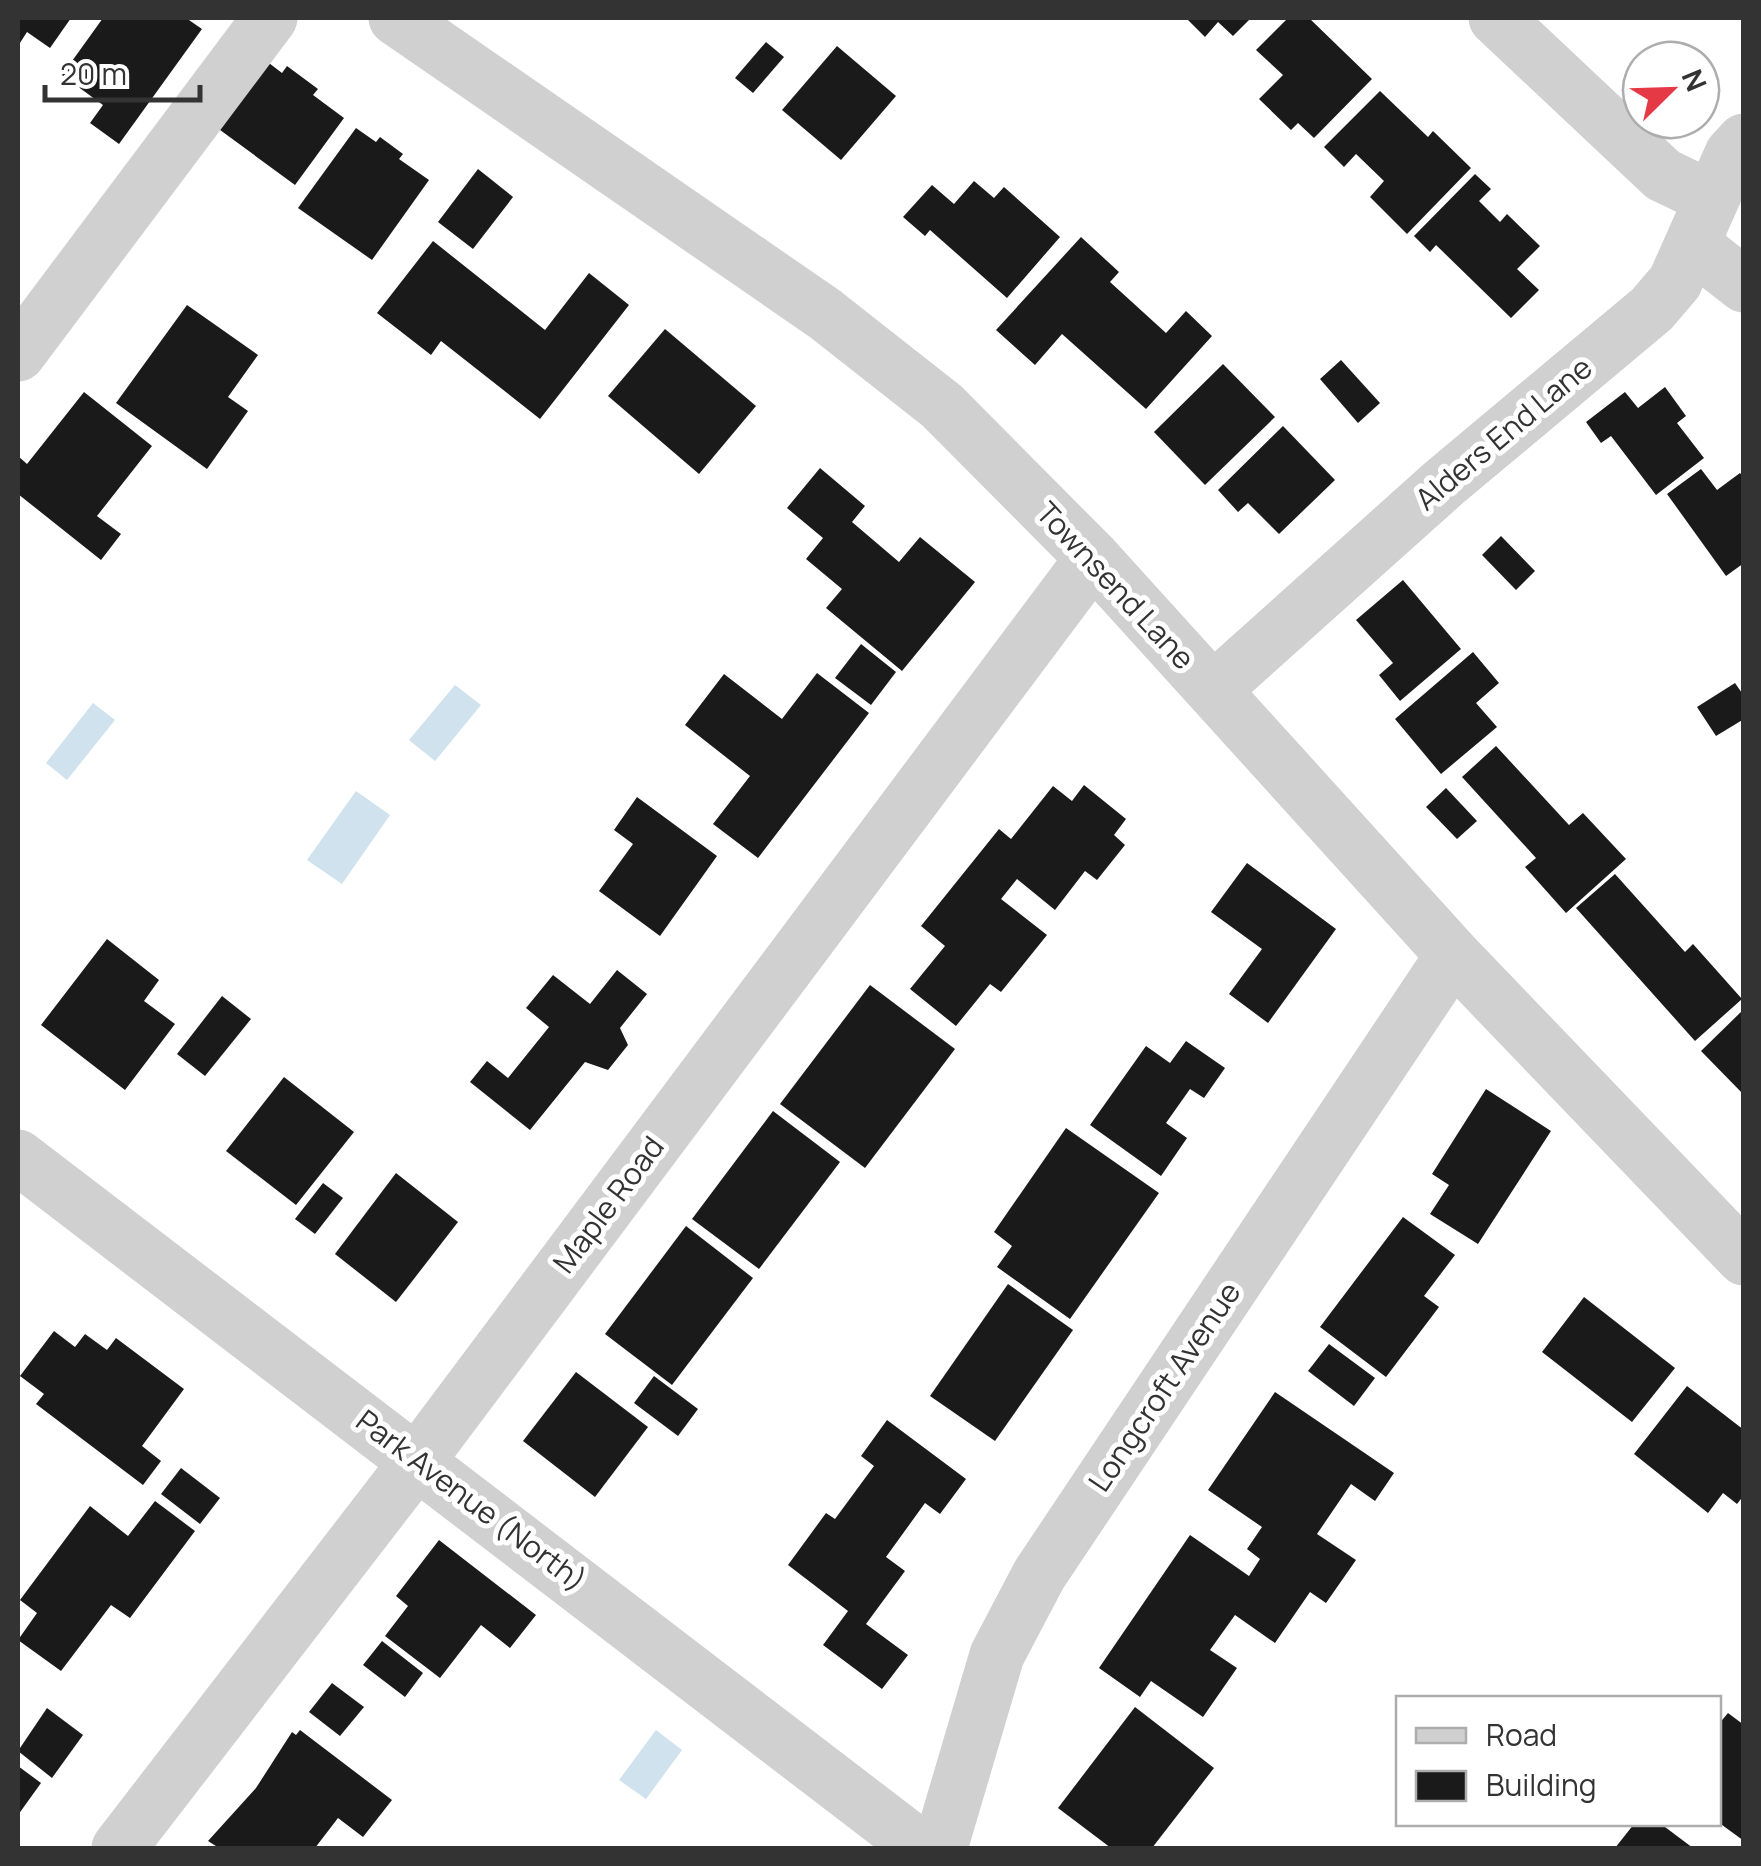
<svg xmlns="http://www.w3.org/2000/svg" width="1761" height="1866" font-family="Manrope,sans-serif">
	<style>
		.water { fill: #cfe2ee }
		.building { fill: #1a1a1a }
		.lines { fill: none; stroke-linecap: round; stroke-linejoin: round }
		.minor { stroke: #d0d0d0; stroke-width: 55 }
		.labels { text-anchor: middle; stroke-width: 10; stroke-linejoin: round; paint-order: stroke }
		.street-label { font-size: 30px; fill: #333; stroke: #fff }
	</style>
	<rect width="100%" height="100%" fill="#fff"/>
	<g class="water">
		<path d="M 455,685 L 481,705 L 435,761 L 409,740 Z"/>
		<path d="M 93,703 L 115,720 L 67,780 L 46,763 Z"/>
		<path d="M 356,791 L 390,815 L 342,884 L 307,860 Z"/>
		<path d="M 656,1730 L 682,1750 L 646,1799 L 619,1780 Z"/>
	</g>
	<g class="building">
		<path d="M 18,18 L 71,18 L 50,48 L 27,32 L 18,46 Z"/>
		<path d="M 103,18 L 186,18 L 202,29 L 119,144 L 90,123 L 103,105 L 62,75 Z"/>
		<path d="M 1186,18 L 1251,18 L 1233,36 L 1218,22 L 1205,37 Z"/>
		<path d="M 1288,18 L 1309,18 L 1372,79 L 1314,138 L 1298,123 L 1291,130 L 1259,99 L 1283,75 L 1256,50 Z"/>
		<path d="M 766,42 L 784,57 L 753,93 L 735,78 Z"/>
		<path d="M 837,46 L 896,96 L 841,160 L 782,110 Z"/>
		<path d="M 265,60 L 282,73 L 287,66 L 318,89 L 313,95 L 344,118 L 295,185 L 216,127 Z"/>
		<path d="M 1380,91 L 1428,137 L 1433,131 L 1471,168 L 1407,234 L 1370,197 L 1384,181 L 1356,154 L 1344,167 L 1324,147 Z"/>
		<path d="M 356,128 L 376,142 L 380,137 L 403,154 L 399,159 L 429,180 L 372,260 L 298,208 Z"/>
		<path d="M 478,169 L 513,197 L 473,249 L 438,222 Z"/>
		<path d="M 1475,174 L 1491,189 L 1479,201 L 1500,222 L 1507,214 L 1540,246 L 1517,269 L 1539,290 L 1511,318 L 1436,245 L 1430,252 L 1414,236 Z"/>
		<path d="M 974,181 L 994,198 L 1004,187 L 1060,237 L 1007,298 L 930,230 L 925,236 L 903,217 L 932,185 L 954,204 Z"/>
		<path d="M 1081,237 L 1119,272 L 1110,282 L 1166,333 L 1186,311 L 1212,336 L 1146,409 L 1062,334 L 1035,365 L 996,330 Z"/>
		<path d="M 433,241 L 545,330 L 589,273 L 629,305 L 540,419 L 441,341 L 431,355 L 377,313 Z"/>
		<path d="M 187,305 L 258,355 L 228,397 L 248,411 L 207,469 L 116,403 Z"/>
		<path d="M 665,329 L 756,406 L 699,474 L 608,396 Z"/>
		<path d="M 1341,360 L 1380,403 L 1358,423 L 1320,379 Z"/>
		<path d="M 1223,364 L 1275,417 L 1205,485 L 1154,432 Z"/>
		<path d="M 1665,387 L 1686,416 L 1677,423 L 1704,458 L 1656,495 L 1611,436 L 1601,443 L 1586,422 L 1625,392 L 1638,408 Z"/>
		<path d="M 84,392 L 152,446 L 97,516 L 121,534 L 101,560 L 18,494 L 18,456 L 27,464 Z"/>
		<path d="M 1283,426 L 1335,480 L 1279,534 L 1248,503 L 1238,512 L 1218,490 Z"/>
		<path d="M 820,468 L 865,506 L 852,522 L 899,562 L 920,537 L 975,582 L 902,671 L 826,608 L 842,589 L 806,559 L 823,538 L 787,508 Z"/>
		<path d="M 1701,469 L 1717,490 L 1740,473 L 1744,478 L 1744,563 L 1726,576 L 1667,494 Z"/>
		<path d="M 1501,536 L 1535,571 L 1516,590 L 1482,555 Z"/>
		<path d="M 1403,580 L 1461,649 L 1400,701 L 1379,675 L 1393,663 L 1356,620 Z"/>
		<path d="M 861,644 L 896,672 L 871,705 L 835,678 Z"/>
		<path d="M 1473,652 L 1499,683 L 1476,703 L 1497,727 L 1441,774 L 1395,719 Z"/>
		<path d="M 817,673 L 869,713 L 758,858 L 713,824 L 750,776 L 685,725 L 724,674 L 782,719 Z"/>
		<path d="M 1735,683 L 1744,696 L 1744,719 L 1716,736 L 1697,707 Z"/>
		<path d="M 1496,746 L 1569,825 L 1583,813 L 1626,859 L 1566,913 L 1525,867 L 1536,858 L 1462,777 Z"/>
		<path d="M 1084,785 L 1126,819 L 1114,835 L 1125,845 L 1097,880 L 1085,871 L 1055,910 L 1017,879 L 1001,899 L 1047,935 L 1001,992 L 990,984 L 956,1026 L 910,989 L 945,946 L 921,926 L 999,829 L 1011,839 L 1053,786 L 1072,801 Z"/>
		<path d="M 1446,788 L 1477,821 L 1457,839 L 1426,807 Z"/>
		<path d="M 637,797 L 717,856 L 660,936 L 599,891 L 633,844 L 614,830 Z"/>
		<path d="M 1247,863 L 1336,929 L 1268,1023 L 1229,994 L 1262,949 L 1211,912 Z"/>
		<path d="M 1615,874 L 1685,952 L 1693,944 L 1742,999 L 1695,1041 L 1576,908 Z"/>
		<path d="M 107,939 L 159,980 L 144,1001 L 175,1024 L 125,1090 L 41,1025 Z"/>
		<path d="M 617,970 L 647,994 L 620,1028 L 628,1045 L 608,1070 L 585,1062 L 530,1130 L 470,1082 L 487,1061 L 508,1078 L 549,1027 L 526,1008 L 553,975 L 590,1004 Z"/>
		<path d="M 870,985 L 955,1049 L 865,1168 L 780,1104 Z"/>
		<path d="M 222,996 L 251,1019 L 205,1076 L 177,1054 Z"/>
		<path d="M 1744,1009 L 1744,1095 L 1701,1051 Z"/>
		<path d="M 1186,1041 L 1225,1068 L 1204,1098 L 1190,1089 L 1166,1123 L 1187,1138 L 1161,1176 L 1090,1125 L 1146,1046 L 1170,1063 Z"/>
		<path d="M 284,1077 L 354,1132 L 296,1205 L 226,1151 Z"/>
		<path d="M 1486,1089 L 1551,1131 L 1478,1244 L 1430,1214 L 1449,1185 L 1432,1174 Z"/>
		<path d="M 773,1111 L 840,1162 L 759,1269 L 692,1219 Z"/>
		<path d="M 1066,1128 L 1159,1193 L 1070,1319 L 997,1267 L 1012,1246 L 994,1232 Z"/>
		<path d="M 396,1173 L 458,1222 L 396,1302 L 335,1254 Z"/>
		<path d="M 323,1183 L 343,1198 L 315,1234 L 295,1219 Z"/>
		<path d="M 1403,1217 L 1455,1255 L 1424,1296 L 1439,1307 L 1386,1377 L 1320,1327 Z"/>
		<path d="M 686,1226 L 753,1278 L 672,1385 L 605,1334 Z"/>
		<path d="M 1008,1284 L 1073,1330 L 995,1441 L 930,1396 Z"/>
		<path d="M 1584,1297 L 1675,1368 L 1632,1422 L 1542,1352 Z"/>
		<path d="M 54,1331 L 75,1347 L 85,1334 L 107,1350 L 116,1338 L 184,1389 L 142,1446 L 161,1461 L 143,1485 L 36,1404 L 44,1394 L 20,1376 Z"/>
		<path d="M 1329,1344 L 1375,1378 L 1354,1406 L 1308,1371 Z"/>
		<path d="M 576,1372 L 648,1427 L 595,1497 L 523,1441 Z"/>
		<path d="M 654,1376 L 698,1409 L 678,1436 L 634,1403 Z"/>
		<path d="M 1687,1386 L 1744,1430 L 1744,1495 L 1737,1504 L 1723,1493 L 1708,1513 L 1634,1454 Z"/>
		<path d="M 1275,1392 L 1394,1473 L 1375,1501 L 1351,1484 L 1317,1534 L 1356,1560 L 1326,1603 L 1310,1592 L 1275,1643 L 1235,1615 L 1210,1650 L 1237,1668 L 1203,1717 L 1151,1681 L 1140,1697 L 1099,1668 L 1190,1535 L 1249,1576 L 1260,1559 L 1247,1549 L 1262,1527 L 1208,1490 Z"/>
		<path d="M 887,1420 L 966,1479 L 940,1514 L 925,1503 L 886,1557 L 905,1571 L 866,1624 L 908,1655 L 882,1689 L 823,1645 L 848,1611 L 788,1565 L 826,1513 L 835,1519 L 874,1466 L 861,1456 Z"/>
		<path d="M 181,1468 L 220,1498 L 200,1524 L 161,1494 Z"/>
		<path d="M 155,1501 L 195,1531 L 130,1618 L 111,1605 L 61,1671 L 18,1640 L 37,1613 L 20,1600 L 90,1506 L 128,1536 Z"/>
		<path d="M 439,1540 L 536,1615 L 510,1648 L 481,1625 L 440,1678 L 385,1636 L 408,1606 L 396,1596 Z"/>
		<path d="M 382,1641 L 423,1673 L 405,1697 L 363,1665 Z"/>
		<path d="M 332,1683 L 364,1707 L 340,1736 L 309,1712 Z"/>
		<path d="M 1135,1707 L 1214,1768 L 1152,1848 L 1111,1848 L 1058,1808 Z"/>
		<path d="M 47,1708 L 83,1735 L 52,1778 L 18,1751 Z"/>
		<path d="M 1728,1713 L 1744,1725 L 1744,1841 L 1718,1822 L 1718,1725 Z"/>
		<path d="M 300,1730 L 392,1800 L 363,1837 L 338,1818 L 315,1848 L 219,1848 L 208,1841 L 256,1788 L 292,1732 L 296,1735 Z"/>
		<path d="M 18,1766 L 41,1783 L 18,1815 Z"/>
		<path d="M 1634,1824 L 1661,1824 L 1693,1848 L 1615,1848 Z"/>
	</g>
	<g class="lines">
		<g class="minor">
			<path d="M 396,18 L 825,314 L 942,406 L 1093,558 L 1453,955 L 1744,1258"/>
			<path d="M 1496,18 L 1663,175 L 1711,198"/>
			<path d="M 1693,245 L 1744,285"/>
			<path d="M 18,354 L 270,18"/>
			<path d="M 1213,690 L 1444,483 L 1652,309 L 1675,282 L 1732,154 L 1744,141"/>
			<path d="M 18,1157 L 921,1848"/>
			<path d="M 119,1848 L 418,1460 L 1093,558"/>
			<path d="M 940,1848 L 997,1655 L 1039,1575 L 1453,955"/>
		</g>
	</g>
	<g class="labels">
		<g class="street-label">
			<text transform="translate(1504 434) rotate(-40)" y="10">Alders End Lane</text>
			<text transform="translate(1115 586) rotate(47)" y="10">Townsend Lane</text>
			<text transform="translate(609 1205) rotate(-53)" y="10">Maple Road</text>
			<text transform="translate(1165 1387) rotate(-56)" y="10">Longcroft Avenue</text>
			<text transform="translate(471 1501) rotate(37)" y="10">Park Avenue (North)</text>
		</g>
	</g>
	<rect width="1761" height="1866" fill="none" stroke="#333333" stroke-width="40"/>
	<rect x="1396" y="1696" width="325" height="130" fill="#ffffff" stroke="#adadad" stroke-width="2.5"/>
	<rect x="1416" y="1728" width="50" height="15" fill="#d0d0d0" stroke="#adadad" stroke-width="2.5"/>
	<text x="1486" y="1746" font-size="30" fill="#333333">Road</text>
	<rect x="1416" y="1771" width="50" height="30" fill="#1a1a1a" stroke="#adadad" stroke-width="2.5"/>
	<text x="1486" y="1796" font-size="30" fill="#333333">Building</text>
	<g transform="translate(1671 90) rotate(67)"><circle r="48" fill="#ffffff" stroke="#adadad" stroke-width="2.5"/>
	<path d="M0-8L18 38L0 25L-18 38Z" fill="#e63946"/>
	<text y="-15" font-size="28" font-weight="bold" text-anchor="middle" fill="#333333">N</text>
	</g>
	<path d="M45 85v15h155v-15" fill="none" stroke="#333333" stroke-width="5"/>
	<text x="60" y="85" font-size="30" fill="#333333" stroke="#ffffff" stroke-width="8" paint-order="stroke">20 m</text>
</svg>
